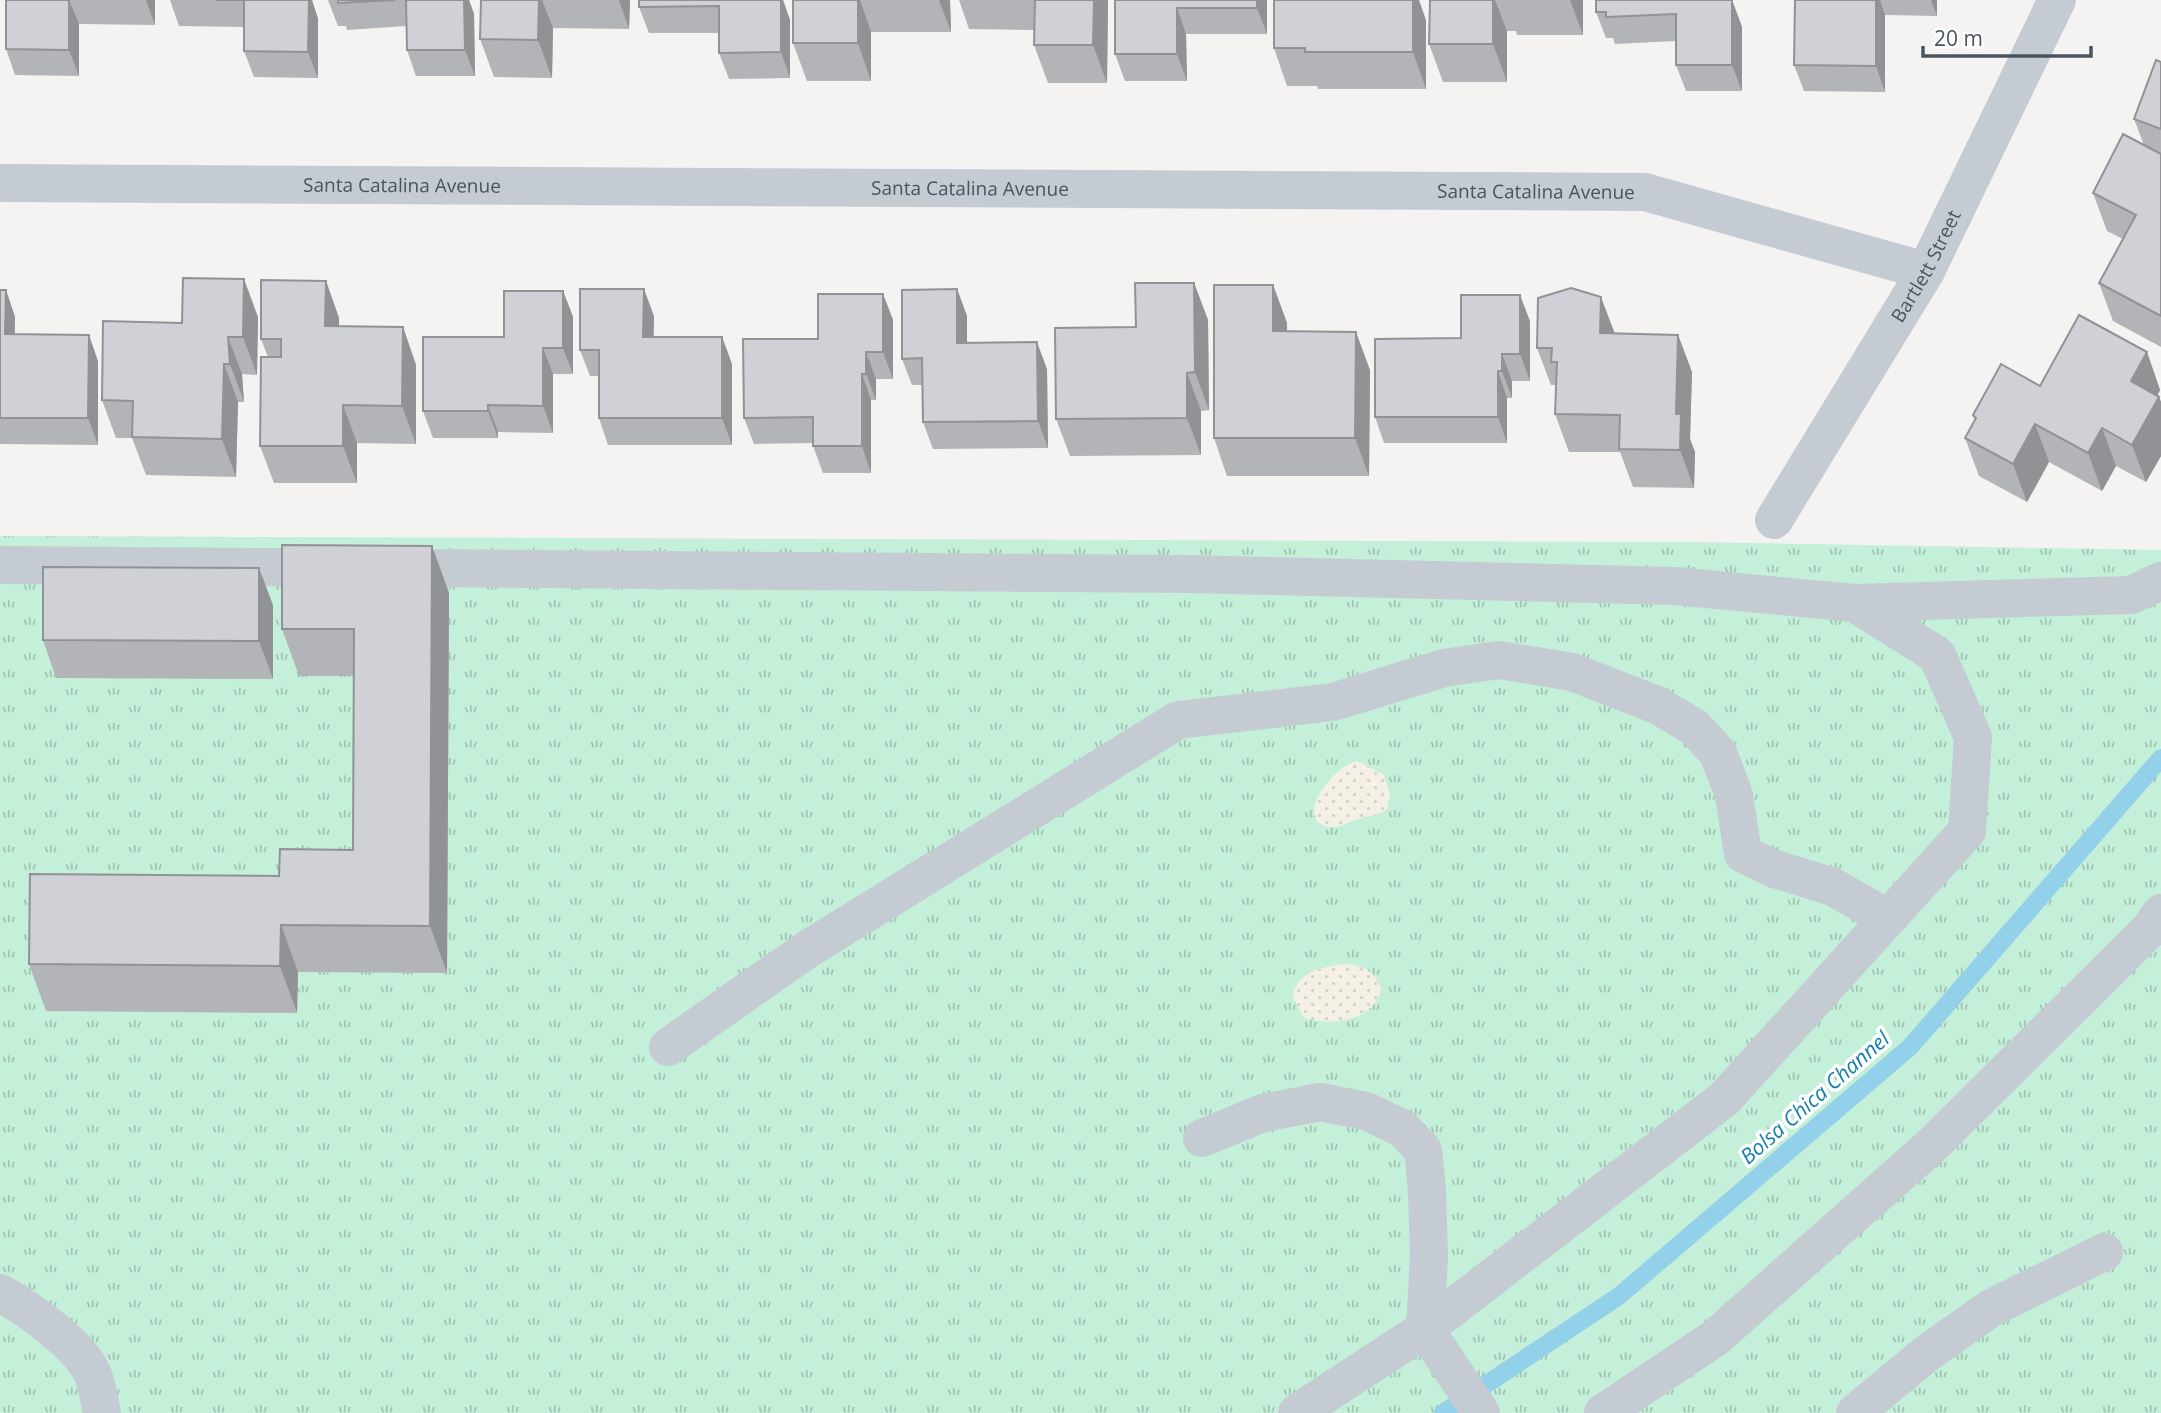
<svg xmlns="http://www.w3.org/2000/svg" width="2161" height="1413" font-family="'Open Sans',sans-serif">
	<style>
		.grass { fill: url(#grass-tufts) }
		.sand { fill: url(#sand-dots) }
		.lines { fill: none; stroke-linecap: round; stroke-linejoin: round }
		.stream { stroke: #93d1ea; stroke-width: 18 }
		.minor { stroke: #c4cbd3; stroke-width: 38 }
		.wall { fill: #b2b4b8 }
		.shaded-wall { fill: #919296 }
		.building { fill: #cfd1d6; stroke: #919296; stroke-width: 2 }
		.labels { text-anchor: middle; stroke-width: 7; stroke-linejoin: round; paint-order: stroke }
		.street-label { font-size: 19px; fill: #4a545f; stroke: #fff }
		.water-label { font-size: 21px; font-style: italic; fill: #127fab; stroke: #fff }
	</style>
	<defs>
		<pattern id="grass-tufts" width="24" height="20" patternUnits="userSpaceOnUse" patternTransform="scale(1.75)"><rect width="24" height="20" fill="#c4efd8"/><path d="M3 7l-1-3M5 7V3M7 7l1-3M15 17l-1-3M17 17v-4M19 17l1-3" fill="none" stroke="#a1c4b2"/></pattern>
		<pattern id="sand-dots" width="8" height="8" patternUnits="userSpaceOnUse" patternTransform="scale(1.75)"><rect width="8" height="8" fill="#f4f0e5"/><path d="M2 2h.1M6 6h.1" fill="none" stroke="#d3d0c7" stroke-width="1.8" stroke-linecap="round"/></pattern>
	</defs>
	<rect width="100%" height="100%" fill="#f4f3f2"/>
	<path class="grass" d="M 0,536 L 1688,542 L 2161,550 L 2161,1413 L 0,1413 Z"/>
	<g class="sand">
		<path d="M 1357,761 L 1384,775 L 1390,795 L 1387,809 C 1379,816 1371,815 1361,818 C 1352,820 1345,826 1335,827 C 1290,828 1327,769 1357,761 Z"/>
		<path d="M 1343,964 C 1361,964 1375,971 1381,989 C 1374,1022 1331,1026 1304,1018 L 1293,997 C 1295,972 1323,967 1343,964 Z"/>
	</g>
	<g class="lines">
		<path class="stream" d="M 1443,1413 L 1619,1296 L 1910,1047 L 2161,758"/>
		<g class="minor">
			<path id="s1" d="M 0,183 L 1645,192 L 1926,271"/>
			<path id="s2" d="M 1774,520 L 1926,271 L 2057,0"/>
			<path d="M 0,565 L 1186,574 L 1675,586 L 1854,603 L 1937,655 L 1973,737 L 1967,831 L 1724,1099 L 1425,1329 L 1297,1413"/>
			<path d="M 1854,603 L 2131,595 L 2161,581"/>
			<path d="M 668,1047 L 808,949 L 1178,720 L 1333,702 L 1444,668 L 1499,660 L 1572,672 L 1657,705 L 1694,727 L 1718,753 L 1734,795 L 1743,854 L 1772,868 L 1833,887 L 1887,918"/>
			<path d="M 1202,1138 L 1263,1113 L 1320,1102 L 1366,1111 L 1402,1128 L 1423,1150 L 1427,1191 L 1429,1256 L 1425,1329 L 1481,1413"/>
			<path d="M 0,1293 C 27,1307 82,1347 93,1375 C 98,1387 99,1401 102,1413"/>
			<path d="M 1603,1413 L 1715,1338 L 1930,1147 L 2149,930 L 2161,913"/>
			<path d="M 1855,1413 L 1926,1354 L 1991,1308 L 2104,1252"/>
		</g>
	</g>
	<g class="wall">
		<path d="M 6,0 L 155,0 L 155,25 L 79,24 L 79,76 L 15,75 L 6,49 Z"/>
		<path d="M 170,0 L 312,0 L 318,19 L 318,78 L 254,77 L 244,51 L 244,27 L 179,26 Z"/>
		<path d="M 328,0 L 469,0 L 474,14 L 475,76 L 416,76 L 407,50 L 406,26 L 347,30 L 346,26 L 338,26 Z"/>
		<path d="M 481,0 L 630,0 L 629,29 L 553,28 L 552,78 L 494,77 L 480,39 Z"/>
		<path d="M 783,0 L 790,20 L 790,78 L 729,79 L 719,53 L 719,33 L 649,33 L 639,7 Z"/>
		<path d="M 793,0 L 950,0 L 951,32 L 871,32 L 871,81 L 807,81 L 793,43 Z"/>
		<path d="M 959,0 L 1108,0 L 1107,83 L 1048,83 L 1034,45 L 1034,30 L 969,29 Z"/>
		<path d="M 1115,0 L 1267,0 L 1267,34 L 1186,34 L 1187,81 L 1125,81 L 1115,54 Z"/>
		<path d="M 1430,0 L 1583,0 L 1583,35 L 1517,35 L 1516,31 L 1507,31 L 1507,82 L 1443,82 L 1429,44 Z"/>
		<path d="M 1732,0 L 1742,27 L 1742,91 L 1686,91 L 1676,65 L 1676,41 L 1615,44 L 1613,38 L 1606,38 L 1596,12 Z"/>
		<path d="M 1795,0 L 1937,0 L 1937,16 L 1885,15 L 1885,92 L 1804,91 L 1794,65 Z"/>
		<path d="M 1426,20 L 1426,89 L 1318,89 L 1317,86 L 1287,86 L 1274,48 Z"/>
		<path d="M 2161,62 L 2161,347 L 2113,321 L 2099,283 L 2123,239 L 2107,231 L 2093,193 L 2144,145 L 2134,119 Z"/>
		<path d="M 326,281 L 339,318 L 339,326 L 403,327 L 416,365 L 416,444 L 357,443 L 357,483 L 274,483 L 260,446 L 268,357 L 261,339 Z"/>
		<path d="M 1194,283 L 1208,320 L 1209,410 L 1201,411 L 1201,455 L 1070,456 L 1056,419 L 1136,327 Z"/>
		<path d="M 1273,285 L 1287,323 L 1287,331 L 1370,370 L 1369,476 L 1227,476 L 1214,438 Z"/>
		<path d="M 957,289 L 967,316 L 967,343 L 1047,369 L 1048,448 L 933,449 L 923,422 L 923,385 L 912,385 L 902,359 Z"/>
		<path d="M 0,290 L 6,290 L 15,317 L 15,334 L 98,361 L 98,445 L 0,444 Z"/>
		<path d="M 563,291 L 573,317 L 573,374 L 553,374 L 553,433 L 498,432 L 498,438 L 433,438 L 423,411 L 504,337 Z"/>
		<path d="M 883,294 L 893,320 L 893,379 L 876,379 L 876,400 L 871,400 L 871,473 L 823,473 L 813,446 L 813,443 L 754,444 L 744,418 L 818,339 Z"/>
		<path d="M 654,316 L 653,337 L 722,337 L 732,364 L 732,445 L 608,445 L 599,418 L 599,376 L 590,376 L 580,350 Z"/>
		<path d="M 258,317 L 257,375 L 242,374 L 244,402 L 238,402 L 236,477 L 146,475 L 132,438 L 116,438 L 102,400 L 182,323 Z"/>
		<path d="M 1530,321 L 1530,381 L 1512,381 L 1512,398 L 1507,398 L 1507,443 L 1384,443 L 1375,417 L 1461,338 Z"/>
		<path d="M 1614,333 L 1678,335 L 1692,372 L 1690,439 L 1695,452 L 1694,488 L 1633,487 L 1620,452 L 1569,452 L 1555,414 L 1556,385 L 1551,385 L 1537,348 Z"/>
		<path d="M 2147,352 L 2160,390 L 2157,396 L 2159,397 L 2161,402 L 2161,456 L 2146,482 L 2116,466 L 2102,491 L 2049,462 L 2027,502 L 1979,476 L 1965,438 L 1975,421 L 1973,415 L 2040,386 Z"/>
		<path d="M 432,546 L 449,593 L 447,973 L 298,972 L 297,1013 L 46,1011 L 29,964 L 353,850 L 354,676 L 299,676 L 282,629 Z"/>
		<path d="M 273,605 L 273,679 L 56,678 L 43,640 Z"/>
	</g>
	<g class="shaded-wall">
		<path d="M 69,0 L 79,24 L 79,76 L 69,50 Z"/>
		<path d="M 146,0 L 155,0 L 155,25 Z"/>
		<path d="M 309,0 L 312,0 L 318,19 L 318,78 L 308,52 Z"/>
		<path d="M 464,0 L 469,0 L 474,14 L 475,76 L 465,50 Z"/>
		<path d="M 539,0 L 542,0 L 553,28 L 552,78 L 538,40 Z"/>
		<path d="M 619,0 L 630,0 L 629,29 Z"/>
		<path d="M 781,0 L 783,0 L 790,20 L 790,78 L 781,52 Z"/>
		<path d="M 858,0 L 860,0 L 871,32 L 871,81 L 858,43 Z"/>
		<path d="M 939,0 L 950,0 L 951,32 Z"/>
		<path d="M 1094,0 L 1108,0 L 1107,83 L 1093,45 Z"/>
		<path d="M 1257,0 L 1267,0 L 1267,34 L 1257,8 Z"/>
		<path d="M 1407,0 L 1419,0 L 1426,20 L 1426,89 L 1413,52 Z"/>
		<path d="M 1493,0 L 1495,0 L 1507,31 L 1507,82 L 1493,44 Z"/>
		<path d="M 1570,0 L 1583,0 L 1583,35 Z"/>
		<path d="M 1732,0 L 1742,27 L 1742,91 L 1732,65 Z"/>
		<path d="M 1876,0 L 1880,0 L 1885,15 L 1885,92 L 1876,66 Z"/>
		<path d="M 1931,0 L 1937,0 L 1937,16 Z"/>
		<path d="M 1177,8 L 1186,34 L 1187,81 L 1177,54 Z"/>
		<path d="M 244,279 L 258,317 L 257,375 L 243,337 Z"/>
		<path d="M 326,281 L 339,318 L 339,364 L 325,326 Z"/>
		<path d="M 1194,283 L 1208,320 L 1209,410 L 1195,372 Z"/>
		<path d="M 1273,285 L 1287,323 L 1287,369 L 1273,331 Z"/>
		<path d="M 644,289 L 654,316 L 653,364 L 643,337 Z"/>
		<path d="M 957,289 L 967,316 L 967,370 L 957,343 Z"/>
		<path d="M 6,290 L 15,317 L 14,360 L 5,334 Z"/>
		<path d="M 563,291 L 573,317 L 573,374 L 563,348 Z"/>
		<path d="M 883,294 L 893,320 L 893,379 L 883,352 Z"/>
		<path d="M 1520,295 L 1530,321 L 1530,381 L 1520,354 Z"/>
		<path d="M 1601,297 L 1615,334 L 1600,333 Z"/>
		<path d="M 403,327 L 416,365 L 416,444 L 402,406 Z"/>
		<path d="M 1356,332 L 1370,370 L 1369,476 L 1355,438 Z"/>
		<path d="M 89,335 L 98,361 L 98,445 L 88,418 Z"/>
		<path d="M 1678,335 L 1692,372 L 1690,439 L 1695,452 L 1694,488 L 1680,450 L 1676,414 Z"/>
		<path d="M 228,337 L 242,374 L 244,402 L 230,364 Z"/>
		<path d="M 722,337 L 732,364 L 732,445 L 722,418 Z"/>
		<path d="M 1037,342 L 1047,369 L 1048,448 L 1038,421 Z"/>
		<path d="M 543,348 L 553,374 L 553,433 L 543,406 Z"/>
		<path d="M 866,352 L 876,379 L 876,400 L 866,374 Z"/>
		<path d="M 2147,352 L 2160,390 L 2145,419 L 2131,381 Z"/>
		<path d="M 1502,354 L 1512,381 L 1512,398 L 1502,371 Z"/>
		<path d="M 224,364 L 238,402 L 236,477 L 222,439 Z"/>
		<path d="M 1498,371 L 1507,398 L 1507,443 L 1498,417 Z"/>
		<path d="M 1187,373 L 1201,411 L 1201,455 L 1187,418 Z"/>
		<path d="M 862,374 L 871,400 L 871,473 L 862,446 Z"/>
		<path d="M 2159,397 L 2161,402 L 2161,456 L 2146,482 L 2132,445 Z"/>
		<path d="M 343,405 L 357,443 L 357,483 L 343,446 Z"/>
		<path d="M 488,405 L 498,432 L 498,438 L 488,411 Z"/>
		<path d="M 2035,424 L 2049,462 L 2027,502 L 2013,464 Z"/>
		<path d="M 2102,428 L 2116,466 L 2102,491 L 2088,453 Z"/>
		<path d="M 432,546 L 449,593 L 447,973 L 430,926 Z"/>
		<path d="M 259,568 L 273,605 L 273,679 L 259,641 Z"/>
		<path d="M 281,925 L 298,972 L 297,1013 L 280,966 Z"/>
	</g>
	<g class="building">
		<path d="M 6,0 L 69,0 L 69,50 L 6,49 Z"/>
		<path d="M 216,0 L 309,0 L 308,52 L 244,51 L 244,0 Z"/>
		<path d="M 338,0 L 395,0 L 338,3 Z"/>
		<path d="M 406,0 L 464,0 L 465,50 L 407,50 Z"/>
		<path d="M 481,0 L 539,0 L 538,40 L 480,39 Z"/>
		<path d="M 639,0 L 781,0 L 781,52 L 719,53 L 719,6 L 639,7 Z"/>
		<rect x="793" y="0" width="65" height="43"/>
		<path d="M 1035,0 L 1094,0 L 1093,45 L 1034,45 Z"/>
		<path d="M 1115,0 L 1257,0 L 1257,8 L 1177,8 L 1177,54 L 1115,54 Z"/>
		<path d="M 1274,0 L 1413,0 L 1413,52 L 1305,52 L 1305,48 L 1274,48 Z"/>
		<path d="M 1430,0 L 1493,0 L 1493,44 L 1429,44 Z"/>
		<path d="M 1596,0 L 1732,0 L 1732,65 L 1676,65 L 1676,14 L 1606,17 L 1606,12 L 1596,12 Z"/>
		<path d="M 1795,0 L 1876,0 L 1876,66 L 1794,65 Z"/>
		<path d="M 2156,60 L 2161,62 L 2161,129 L 2134,119 Z"/>
		<path d="M 2123,134 L 2161,154 L 2161,316 L 2099,283 L 2136,215 L 2093,193 Z"/>
		<path d="M 183,278 L 244,279 L 243,337 L 228,337 L 230,364 L 224,364 L 222,439 L 132,437 L 133,401 L 102,400 L 103,321 L 182,323 Z"/>
		<path d="M 261,280 L 326,281 L 325,326 L 403,327 L 402,406 L 343,405 L 343,446 L 260,446 L 261,357 L 281,357 L 281,339 L 261,339 Z"/>
		<path d="M 1135,283 L 1194,283 L 1195,372 L 1187,373 L 1187,418 L 1056,419 L 1055,328 L 1136,327 Z"/>
		<path d="M 1214,285 L 1273,285 L 1273,331 L 1356,332 L 1355,438 L 1214,438 Z"/>
		<path d="M 1571,288 L 1601,297 L 1600,333 L 1678,335 L 1676,414 L 1681,414 L 1680,450 L 1619,449 L 1620,415 L 1555,414 L 1557,362 L 1551,362 L 1552,348 L 1537,348 L 1538,298 Z"/>
		<path d="M 580,289 L 644,289 L 643,337 L 722,337 L 722,418 L 599,418 L 599,350 L 580,350 Z"/>
		<path d="M 957,289 L 957,343 L 1037,342 L 1038,421 L 923,422 L 922,358 L 902,359 L 902,290 Z"/>
		<path d="M 0,290 L 6,290 L 5,334 L 89,335 L 88,418 L 0,418 Z"/>
		<path d="M 504,291 L 563,291 L 563,348 L 543,348 L 543,406 L 488,405 L 488,411 L 423,411 L 423,337 L 504,337 Z"/>
		<path d="M 818,294 L 883,294 L 883,352 L 866,352 L 866,374 L 862,374 L 862,446 L 813,446 L 813,417 L 744,418 L 743,339 L 818,339 Z"/>
		<path d="M 1461,295 L 1520,295 L 1520,354 L 1502,354 L 1502,371 L 1498,371 L 1498,417 L 1375,417 L 1375,339 L 1461,338 Z"/>
		<path d="M 2079,315 L 2147,352 L 2131,381 L 2159,397 L 2132,445 L 2102,428 L 2088,453 L 2035,424 L 2013,464 L 1965,438 L 1976,418 L 1973,415 L 2001,364 L 2040,386 Z"/>
		<path d="M 282,545 L 432,546 L 430,926 L 281,925 L 280,966 L 29,964 L 30,874 L 279,876 L 280,849 L 353,850 L 354,629 L 282,629 Z"/>
		<path d="M 43,567 L 259,568 L 259,641 L 43,640 Z"/>
	</g>
	<g class="labels">
		<g class="street-label">
			<text dy="7" stroke="none"><textPath href="#s1" startOffset="402">Santa Catalina Avenue</textPath></text>
			<text dy="7" stroke="none"><textPath href="#s1" startOffset="970">Santa Catalina Avenue</textPath></text>
			<text dy="7" stroke="none"><textPath href="#s1" startOffset="1536">Santa Catalina Avenue</textPath></text>
			<text dy="7" stroke="none"><textPath href="#s2" startOffset="296">Bartlett Street</textPath></text>
		</g>
		<g class="water-label">
			<text transform="translate(1815 1098) rotate(-41)" y="7">Bolsa Chica Channel</text>
		</g>
	</g>
	<path d="M1923 46v10h168v-10" fill="none" stroke="#4a545f" stroke-width="3.5"/>
	<text x="1934" y="46" font-size="21" fill="#4a545f" stroke="#ffffff" stroke-width="5" paint-order="stroke">20 m</text>
</svg>
